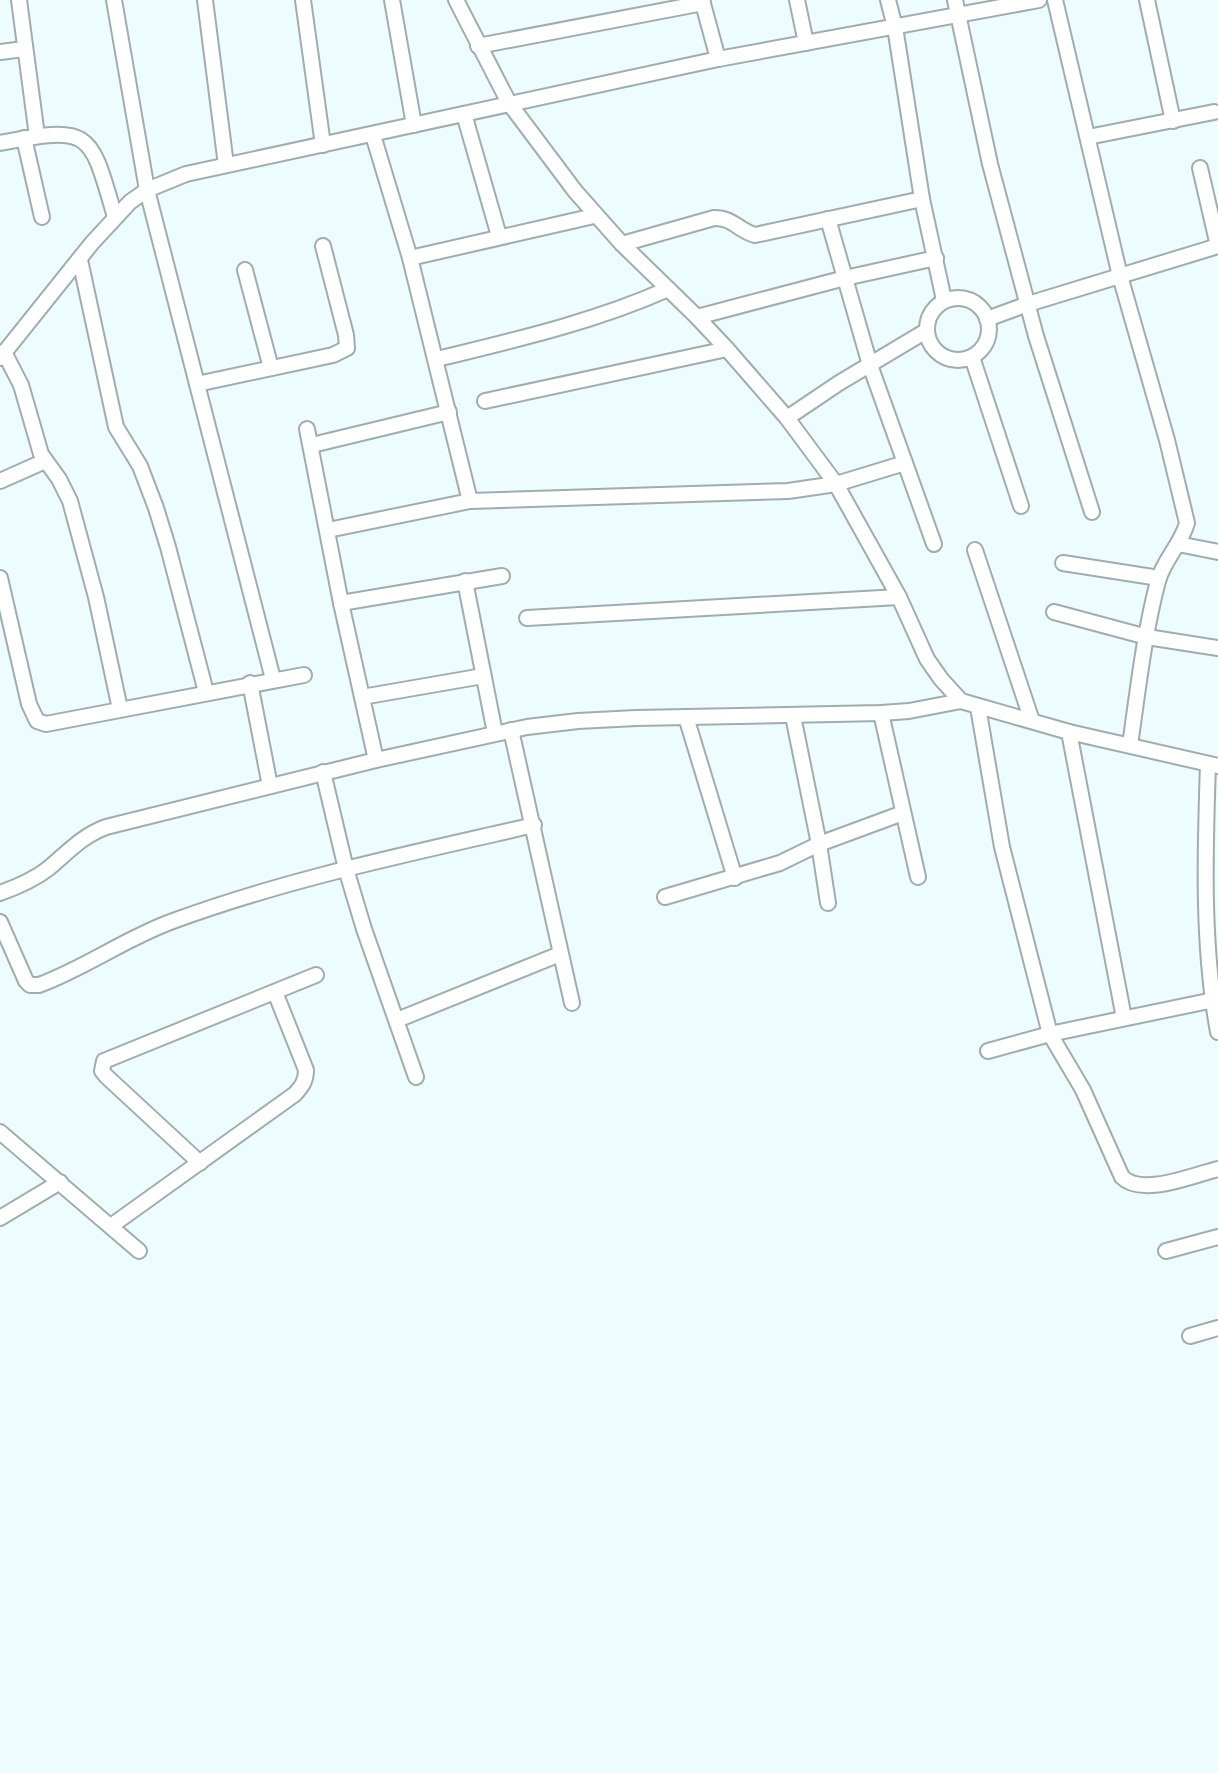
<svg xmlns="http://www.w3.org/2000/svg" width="1218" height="1773" font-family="Rubik,sans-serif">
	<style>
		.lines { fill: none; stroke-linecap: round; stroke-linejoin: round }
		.minor-casing { stroke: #9fadaf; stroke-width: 18 }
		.minor { stroke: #fff; stroke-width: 14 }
	</style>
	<rect width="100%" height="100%" fill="#edfcfe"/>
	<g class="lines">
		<defs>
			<g id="minor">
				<path d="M 19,0 L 37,136"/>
				<path d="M 114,0 L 147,190 L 273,679"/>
				<path d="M 205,0 L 226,165"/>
				<path d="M 303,0 L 323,145"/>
				<path d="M 392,0 L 414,125"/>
				<path d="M 456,0 L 509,103 L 575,191 L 622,244 L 697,317 L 727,349 L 787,418 L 836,484 L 899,597 L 927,659 L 941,679 L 961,701 L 1069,732 L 1218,766"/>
				<path d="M 702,0 L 718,59"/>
				<path d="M 797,0 L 806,43"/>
				<path d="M 888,0 L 895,27 L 922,199 L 944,300"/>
				<path d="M 955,0 L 990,164 L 1036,336 L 1092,512"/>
				<path d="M 1055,0 L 1120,276 L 1167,440 L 1187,523 C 1181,545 1164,559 1158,581 C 1144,634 1138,690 1130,745"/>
				<path d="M 1147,0 L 1173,121"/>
				<path d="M 478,46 L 703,3"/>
				<path d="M 0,52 L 24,49"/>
				<path d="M 464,114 L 499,236"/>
				<path d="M 373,135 L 410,258 L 470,501"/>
				<path d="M 1088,137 L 1214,112"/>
				<path d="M 24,138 L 42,217"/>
				<path d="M 0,143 C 92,125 90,131 115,217"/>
				<path d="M 1200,168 L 1218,246"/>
				<path d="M 828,219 L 870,365 L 934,544"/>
				<path d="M 622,244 L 714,218 C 732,217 739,231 755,235 L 922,199"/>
				<path d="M 410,258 L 594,216"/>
				<path d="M 80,260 L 116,427 L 140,466 L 156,508 L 168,547 L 206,692"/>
				<path d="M 245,270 L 271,368"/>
				<circle cx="958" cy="329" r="31"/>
				<path d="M 697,317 L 845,278 L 936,258"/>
				<path d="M 987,319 L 1028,304 L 1218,246"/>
				<path d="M 4,352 L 21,385 L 41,454 L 59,479 L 70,501 L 96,597 L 120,709"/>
				<path d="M 972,357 L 1021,506"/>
				<path d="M 0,358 L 92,243 L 130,202 L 147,190 L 186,174 L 718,59 L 1039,0"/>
				<path d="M 437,359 C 515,340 594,322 668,289"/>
				<path d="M 197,384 L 333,355 L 347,348 L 346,335 L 323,246"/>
				<path d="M 485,401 L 727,349"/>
				<path d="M 787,418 L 839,383 L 926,331"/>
				<path d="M 307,429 L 341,603 L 376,760"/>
				<path d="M 312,445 L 449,412"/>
				<path d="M 0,481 L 45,461"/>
				<path d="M 328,530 L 470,501 L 788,491 L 836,484 L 905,463"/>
				<path d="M 1178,544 L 1218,552"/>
				<path d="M 975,550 L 1032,721"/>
				<path d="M 1063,563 L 1159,578"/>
				<path d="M 0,578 L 29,704 L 37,721 L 46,724 L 304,675"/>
				<path d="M 465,581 L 495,733"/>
				<path d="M 341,603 L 502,576"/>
				<path d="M 1054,612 L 1147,637 L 1218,648"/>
				<path d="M 527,618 L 899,597"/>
				<path d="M 250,683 L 270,786"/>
				<path d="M 362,697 L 483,676"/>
				<path d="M 978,707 L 1002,847 L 1050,1034 L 1083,1090 L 1122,1177 C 1142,1197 1193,1175 1218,1169"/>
				<path d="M 881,713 L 918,877"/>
				<path d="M 793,716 L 819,844 L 828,903"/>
				<path d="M 686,717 L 735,878"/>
				<path d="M 511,730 L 572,1003"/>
				<path d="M 1069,732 L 1124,1018"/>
				<path d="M 1208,764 C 1205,853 1202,945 1218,1032"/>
				<path d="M 323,772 L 346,869 L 364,929 L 416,1077"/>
				<path d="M 0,893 C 17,887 35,879 49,868 C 68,852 82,836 106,827 L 376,760 L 527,727 L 578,721 L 636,718 L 881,713 L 909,711 L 961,701"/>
				<path d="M 665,897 L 780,863 L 819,844 L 903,813"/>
				<path d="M 0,922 L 26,981 L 30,985 L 39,985 C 85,968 126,938 173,921 C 290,878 413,853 534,825"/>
				<path d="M 397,1020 L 560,954"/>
				<path d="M 988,1051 L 1050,1034 L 1218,999"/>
				<path d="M 0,1132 L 139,1251"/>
				<path d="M 200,1163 L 106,1076 L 102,1071 L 104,1061 L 316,975"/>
				<path d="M 0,1218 L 60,1182"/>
				<path d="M 111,1226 L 295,1094 C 302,1086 306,1081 306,1070 L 275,992"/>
				<path d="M 1166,1251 L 1218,1237"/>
				<path d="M 1190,1336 L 1218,1328"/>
			</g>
		</defs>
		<use href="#minor" class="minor-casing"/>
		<use href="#minor" class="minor"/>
	</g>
</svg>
